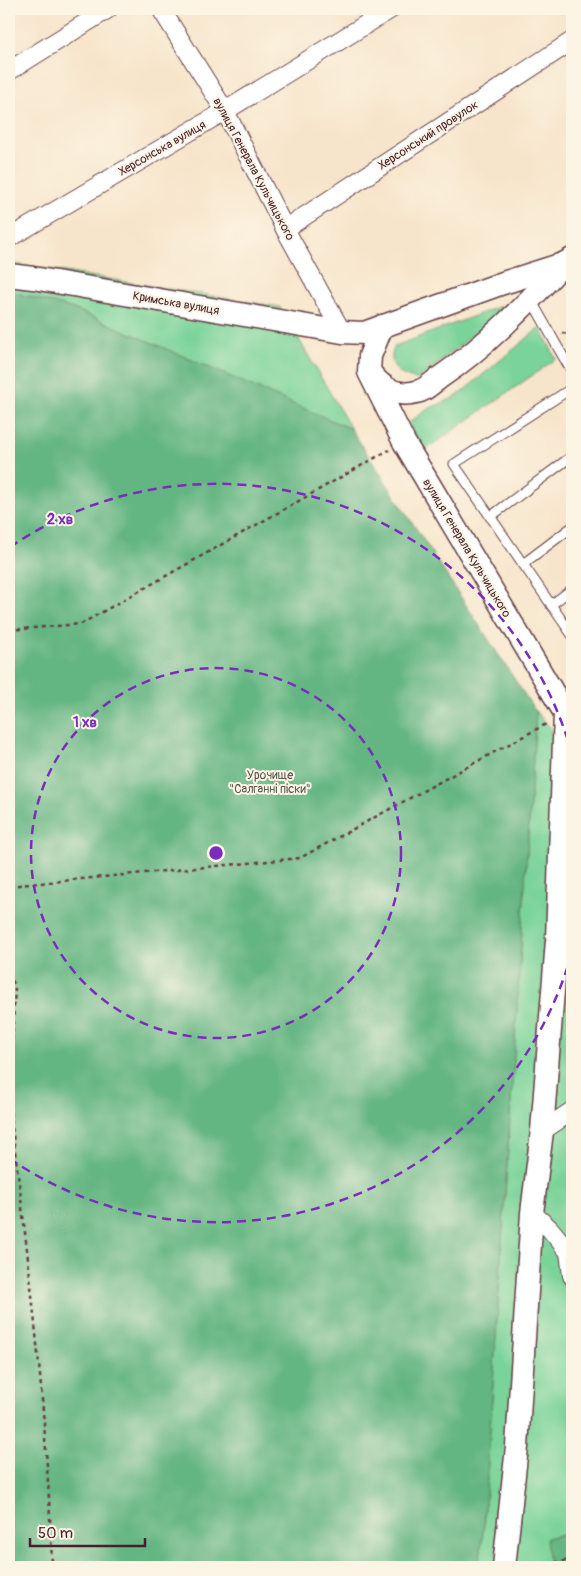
<svg xmlns="http://www.w3.org/2000/svg" width="581" height="1576" font-family="Pangolin,sans-serif">
	<style>
		.green { fill: #7ad399; stroke: #627962 }
		.forest { fill: #63b581; stroke: #566a56 }
		.lines { fill: none; stroke-linecap: round; stroke-linejoin: round }
		.service-casing { stroke: #643d43; stroke-width: 11 }
		.minor-casing { stroke: #643d43; stroke-width: 20 }
		.tertiary-casing { stroke: #643d43; stroke-width: 25 }
		.path { stroke: #643d43; stroke-width: 2.5; stroke-dasharray: 4 4; stroke-linecap: butt }
		.service { stroke: #fff; stroke-width: 9 }
		.minor { stroke: #fff; stroke-width: 18 }
		.tertiary { stroke: #fff; stroke-width: 22 }
		.ring { fill: none; stroke: #7b2cbf; stroke-width: 2.5; stroke-dasharray: 9 6 }
		.labels { text-anchor: middle; stroke-width: 4; stroke-linejoin: round; paint-order: stroke }
		.street-label { font-size: 12px; fill: #4a1f2b; stroke: #fcf5e5 }
		.park-label { font-size: 12px; fill: #58554c; stroke: #fcf5e5 }
		.centre { fill: #7b2cbf; stroke: #fcf5e5; stroke-width: 2.5 }
		.ring-label { font-size: 15px; text-anchor: middle; font-weight: bold; fill: #7b2cbf; stroke: #fcf5e5; stroke-width: 4; stroke-linejoin: round; paint-order: stroke }
	</style>
	<rect width="100%" height="100%" fill="#fcf5e5"/>
	<filter id="ink" filterUnits="userSpaceOnUse"><feTurbulence type="fractalNoise" baseFrequency=".02" numOctaves="2"/><feDisplacementMap in="SourceGraphic" scale="10" xChannelSelector="R" yChannelSelector="G"/><feConvolveMatrix kernelMatrix="1 2 1 2 8 2 1 2 1" color-interpolation-filters="sRGB"/></filter>
	<filter id="wash" filterUnits="userSpaceOnUse"><feTurbulence type="fractalNoise" baseFrequency=".0096" numOctaves="4" result="noise"/><feDisplacementMap in="SourceGraphic" scale="20" xChannelSelector="R" yChannelSelector="G"/><feGaussianBlur stdDeviation="1.12" result="paint"/><feColorMatrix in="noise" values="0 0 0 0 0 0 0 0 0 0 0 0 0 0 0 0 0 1.4 0 .05"/><feComposite in="paint" operator="in"/></filter>
	<g filter="url(#wash)">
		<rect width="100%" height="100%" fill="#f7e5cb"/>
		<g class="green">
			<path d="M 9,263 L 280,307 L 351,429 L 74,309 L 9,291 Z"/>
			<path d="M 501,306 L 504,310 L 419,379 C 401,379 385,365 395,346 Z"/>
			<path d="M 538,329 L 542,331 L 556,359 L 422,452 L 409,431 L 411,421 L 428,409 L 456,397 Z"/>
			<path d="M 536,712 L 572,751 L 572,1533 L 547,1538 L 549,1567 L 479,1567 L 484,1523 Z"/>
		</g>
		<g class="forest">
			<path d="M 9,291 L 74,309 L 351,429 L 536,712 L 484,1523 L 479,1567 L 9,1567 Z"/>
			<path d="M 572,1533 L 572,1567 L 549,1567 L 546,1538 Z"/>
		</g>
	</g>
	<g filter="url(#ink)">
		<g class="lines">
			<defs>
				<g id="service">
					<path d="M 531,300 C 545,323 557,348 572,371"/>
					<path d="M 572,388 L 454,464 L 572,635"/>
					<path d="M 490,517 L 572,456"/>
					<path d="M 523,564 L 572,527"/>
					<path d="M 551,605 L 572,589"/>
				</g>
				<g id="minor">
					<path d="M 161,9 L 225,111 L 285,229 L 342,332"/>
					<path d="M 9,71 L 108,9"/>
					<path d="M 285,229 L 572,41"/>
					<path d="M 9,238 L 225,111 L 391,9"/>
					<path d="M 542,1131 L 572,1111"/>
					<path d="M 532,1213 L 550,1229 L 569,1252 L 572,1276"/>
				</g>
				<g id="tertiary">
					<path d="M 9,275 L 33,278 L 342,332 L 364,333 L 503,283 L 563,264 L 572,259"/>
					<path d="M 382,326 L 370,356 L 369,372 L 404,442 L 565,713 L 572,721"/>
					<path d="M 372,375 C 383,389 399,397 416,392 C 424,391 432,383 439,378 C 485,347 525,306 562,265"/>
					<path d="M 504,1567 L 517,1447 L 532,1213 L 542,1131 L 557,940 L 565,713"/>
				</g>
			</defs>
			<use href="#service" class="service-casing"/>
			<use href="#minor" class="minor-casing"/>
			<use href="#tertiary" class="tertiary-casing"/>
			<g class="path">
				<path d="M 562,333 L 572,334"/>
				<path d="M 9,630 L 81,624 L 389,450"/>
				<path d="M 9,886 L 300,858 L 546,724"/>
				<path d="M 9,973 L 15,987 L 9,1098"/>
				<path d="M 9,1104 C 29,1258 47,1412 52,1567"/>
				<path d="M 523,1567 L 572,1560"/>
			</g>
			<use href="#service" class="service"/>
			<use href="#minor" class="minor"/>
			<use href="#tertiary" class="tertiary"/>
		</g>
	</g>
	<g class="ring">
		<circle cx="216" cy="853" r="185"/>
		<path d="M572 952A369 369 0 0 1 10 1159M10 547A369 369 0 0 1 572 754"/>
	</g>
	<g class="labels">
		<g class="street-label">
			<text transform="translate(428 135) rotate(-33)" y="4">Херсонський провулок</text>
			<text transform="translate(162 148) rotate(-30)" y="4">Херсонська вулиця</text>
			<text transform="translate(254 169) rotate(62)" y="4">вулиця Генерала Кульчицького</text>
			<text transform="translate(176 303) rotate(10)" y="4">Кримська вулиця</text>
			<text transform="translate(467 548) rotate(59)" y="4">вулиця Генерала Кульчицького</text>
		</g>
		<g class="park-label">
			<text x="270" y="779">Урочище<tspan x="270" dy="14">"Салганні піски"</tspan></text>
		</g>
	</g>
	<circle cx="216" cy="853" r="8" class="centre"/>
	<g class="ring-label">
		<text x="60" y="524">2 хв</text>
		<text x="85" y="727">1 хв</text>
	</g>
	<rect width="581" height="1576" fill="none" stroke="#fcf5e5" stroke-width="30"/>
	<path d="M30 1538v8h115v-8" fill="none" stroke="#4a1f2b" stroke-width="2.5"/>
	<text x="38" y="1538" font-size="15" fill="#4a1f2b" stroke="#fcf5e5" stroke-width="4" paint-order="stroke">50 m</text>
</svg>
